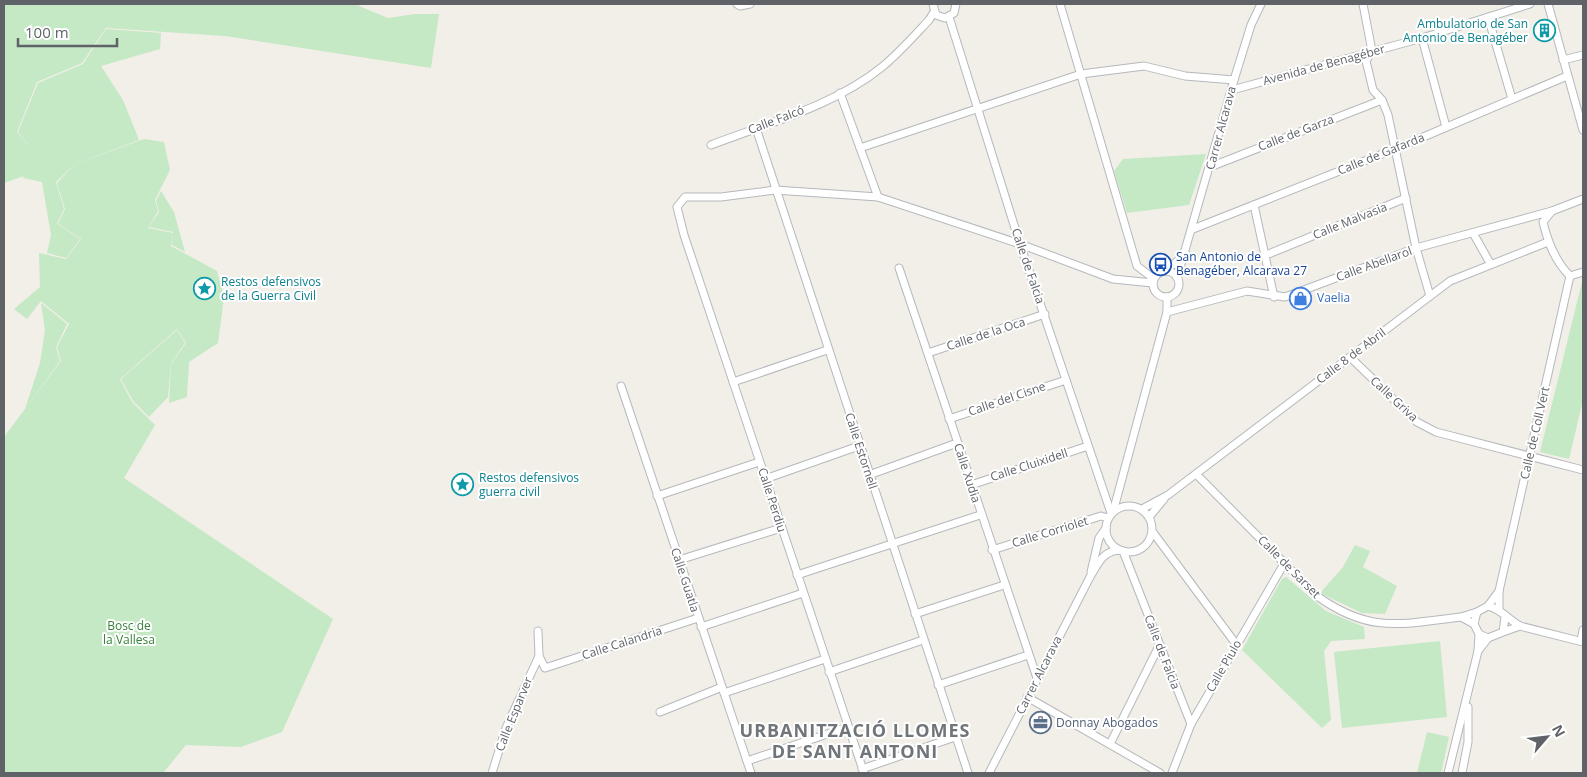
<svg xmlns="http://www.w3.org/2000/svg" width="1587" height="777" font-family="'Open Sans',sans-serif">
	<style>
		.green { fill: #c5e8c5 }
		.lines { fill: none; stroke-linecap: round; stroke-linejoin: round }
		.street-casing { stroke: #b5b8bc; stroke-width: 9 }
		.street { stroke: #fff; stroke-width: 7 }
		.labels { text-anchor: middle; stroke-width: 4; stroke-linejoin: round; paint-order: stroke }
		.culture-label { font-size: 12px; fill: #0d838f; stroke: #fff; text-anchor: start }
		.street-label { font-size: 12px; fill: #5f6368; stroke: #fff }
		.transit-label { font-size: 12px; fill: #164399; stroke: #fff; text-anchor: start }
		.shop-label { font-size: 12px; fill: #366cbe; stroke: #fff; text-anchor: start }
		.park-label { font-size: 12px; fill: #348238; stroke: #fff }
		.service-label { font-size: 12px; fill: #4e5e75; stroke: #fff; text-anchor: start }
		.district-label { font-size: 18px; font-weight: bold; letter-spacing: 1px; fill: #70757a; stroke: #fff }
	</style>
	<rect width="100%" height="100%" fill="#f1efe8"/>
	<g class="green">
		<path d="M 4,4 L 359,4 L 359,6 L 388,18 L 415,14 L 439,14 L 431,68 L 225,36 L 106,28 L 82,63 L 37,82 L 17,132 L 33,150 L 24,176 L 4,183 Z"/>
		<path d="M 106,29 L 161,33 L 160,49 L 101,66 L 123,100 L 139,140 L 75,164 L 56,182 L 64,209 L 57,224 L 80,239 L 66,258 L 47,253 L 51,235 L 42,182 L 23,178 L 33,150 L 18,132 L 38,83 L 83,64 Z"/>
		<path d="M 144,139 L 164,142 L 170,170 L 155,200 L 158,211 L 148,228 L 173,233 L 171,246 L 217,271 L 224,297 L 218,343 L 189,362 L 187,397 L 169,403 L 171,364 L 186,343 L 177,329 L 120,379 L 132,402 L 155,425 L 124,478 L 333,619 L 282,732 L 241,747 L 186,745 L 163,773 L 4,773 L 4,437 L 61,361 L 57,347 L 69,324 L 41,301 L 27,319 L 14,309 L 40,287 L 39,253 L 66,259 L 81,239 L 58,224 L 65,209 L 57,183 L 75,164 Z"/>
		<path d="M 1206,154 L 1189,205 L 1127,213 L 1114,171 L 1123,159 Z"/>
		<path d="M 161,191 L 174,212 L 185,252 L 172,245 L 173,232 L 149,227 L 159,212 L 156,201 Z"/>
		<path d="M 1583,278 L 1583,400 L 1569,459 L 1540,452 Z"/>
		<path d="M 41,303 L 67,324 L 56,347 L 60,361 L 25,409 L 40,363 L 45,330 Z"/>
		<path d="M 177,330 L 185,343 L 171,363 L 168,397 L 149,417 L 133,401 L 121,379 Z"/>
		<path d="M 1355,545 L 1370,551 L 1363,567 L 1397,586 L 1385,614 L 1362,613 L 1320,593 L 1343,567 Z"/>
		<path d="M 1286,577 L 1326,611 L 1364,627 L 1365,639 L 1331,641 L 1324,651 L 1331,720 L 1322,728 L 1242,650 L 1282,579 Z"/>
		<path d="M 1440,641 L 1447,717 L 1342,728 L 1334,652 Z"/>
		<path d="M 1427,732 L 1449,737 L 1441,773 L 1417,773 Z"/>
	</g>
	<g class="lines">
		<defs>
			<g id="street">
				<path d="M 737,4 L 740,6 L 750,4"/>
				<path d="M 933,4 L 936,15 L 945,18 L 954,13 L 956,4"/>
				<path d="M 1060,4 L 1137,266 L 1154,279"/>
				<path d="M 1363,4 L 1372,51 L 1366,61 L 1373,90 L 1382,100 L 1388,115 L 1416,248 L 1430,296"/>
				<path d="M 1548,4 L 1583,130"/>
				<path d="M 949,17 L 1020,244 L 1111,513"/>
				<path d="M 1488,17 L 1512,99"/>
				<path d="M 1422,38 L 1446,127"/>
				<path d="M 1563,60 L 1583,55"/>
				<path d="M 1232,90 L 1422,38 L 1530,4"/>
				<path d="M 840,93 L 878,197"/>
				<path d="M 756,128 L 968,773"/>
				<path d="M 711,145 C 768,123 834,106 882,67 C 899,53 914,36 929,20 L 934,12"/>
				<path d="M 860,148 L 1081,74 L 1144,66 L 1185,76 L 1234,80"/>
				<path d="M 1210,167 L 1382,100"/>
				<path d="M 1583,199 L 1552,211 L 1543,222 C 1548,243 1555,261 1570,276 L 1583,272"/>
				<path d="M 1254,205 L 1274,297"/>
				<path d="M 1193,229 L 1395,149 L 1567,76"/>
				<path d="M 1473,233 L 1490,263"/>
				<path d="M 1266,255 L 1406,198"/>
				<path d="M 899,268 L 1037,678"/>
				<path d="M 1165,271 L 1186,254"/>
				<circle cx="1166" cy="284" r="13"/>
				<path d="M 1177,278 L 1234,80 L 1251,25 L 1261,4"/>
				<path d="M 1167,312 L 1247,291 L 1285,297 L 1416,248 L 1552,211"/>
				<path d="M 928,353 L 1045,314"/>
				<path d="M 1350,357 L 1417,422 L 1436,432 L 1583,470"/>
				<path d="M 733,382 L 827,350"/>
				<path d="M 621,386 L 751,773"/>
				<path d="M 949,419 L 1066,380"/>
				<path d="M 1196,474 L 1317,596 C 1370,634 1401,624 1461,617"/>
				<path d="M 869,475 L 957,443"/>
				<path d="M 765,479 L 859,446"/>
				<path d="M 971,485 L 1088,446"/>
				<path d="M 657,496 L 759,462"/>
				<circle cx="1129" cy="529" r="23"/>
				<path d="M 1142,509 L 1168,495 L 1450,281 L 1548,242"/>
				<path d="M 1113,512 L 1167,312 L 1167,297"/>
				<path d="M 1149,517 L 1164,499"/>
				<path d="M 1152,531 L 1236,644"/>
				<path d="M 992,550 L 1101,516 L 1108,518"/>
				<path d="M 1123,551 L 1191,724"/>
				<path d="M 679,560 L 781,528"/>
				<path d="M 1091,572 L 1099,538 L 1106,528"/>
				<path d="M 797,575 L 980,515"/>
				<path d="M 1499,591 L 1570,276"/>
				<path d="M 1488,606 L 1499,591 L 1499,609"/>
				<path d="M 915,614 L 1004,585"/>
				<path d="M 1474,624 L 1461,617 L 1477,612"/>
				<path d="M 1520,626 L 1583,642"/>
				<path d="M 701,627 L 803,593"/>
				<path d="M 538,631 L 539,656 L 545,668 L 698,618"/>
				<path d="M 1503,632 L 1520,626 C 1508,619 1501,609 1488,606 L 1477,612 L 1474,624 L 1479,634 L 1488,638 L 1503,632 L 1505,617"/>
				<path d="M 1479,634 L 1478,651 L 1488,638"/>
				<path d="M 1581,641 L 1583,630"/>
				<path d="M 829,672 L 923,640"/>
				<path d="M 938,685 L 1028,655"/>
				<path d="M 724,693 L 825,659"/>
				<path d="M 1027,697 L 1160,773"/>
				<path d="M 660,712 L 722,687"/>
				<path d="M 1110,744 L 1159,646"/>
				<path d="M 747,761 L 848,727"/>
				<path d="M 862,769 L 955,737"/>
				<path d="M 492,773 L 506,728 L 539,656"/>
				<path d="M 864,773 L 684,235 L 677,207 L 685,197 L 721,197 L 775,190 L 878,197 L 1020,244 L 1113,279 L 1153,283"/>
				<path d="M 989,773 L 1090,577 C 1098,564 1102,551 1120,550"/>
				<path d="M 1172,773 L 1191,724 L 1285,562"/>
				<path d="M 1448,773 L 1478,651"/>
				<path d="M 1462,773 L 1468,742 L 1468,707"/>
			</g>
		</defs>
		<use href="#street" class="street-casing"/>
		<use href="#street" class="street"/>
	</g>
	<defs>
		<symbol id="building-ring" viewBox="-11 -11 22 22"><circle r="9.5" fill="#fff" stroke="#0f9aa8" stroke-width="1.5"/><path d="M-4-6H4V6H1V3H-1V6H-4ZM-2.5-4.3h1.7v1.8h-1.7ZM.8-4.3h1.7v1.8H.8ZM-2.5-1h1.7V.8h-1.7ZM.8-1h1.7V.8H.8Z" fill="#0f9aa8"/></symbol>
		<symbol id="bus-ring" viewBox="-11 -11 22 22"><circle r="9.5" fill="#fff" stroke="#1a4fb4" stroke-width="1.5"/><path d="M-5-6H5V4H4V6H2V4H-2V6H-4V4H-5ZM-3.5-4V0h7V-4ZM-3.5 1.2v1.5H-2V1.2ZM2 1.2v1.5H3.5V1.2Z" fill="#1a4fb4"/></symbol>
		<symbol id="sight-ring" viewBox="-11 -11 22 22"><circle r="9.5" fill="#fff" stroke="#0f9aa8" stroke-width="1.5"/><path d="M0-6L1.8-2.2L6-1.7L2.9 1.2L3.7 5.4L0 3.3L-3.7 5.4L-2.9 1.2L-6-1.7L-1.8-2.2Z" fill="#0f9aa8"/></symbol>
		<symbol id="shop-ring" viewBox="-11 -11 22 22"><circle r="9.5" fill="#fff" stroke="#3f7fe0" stroke-width="1.5"/><path d="M-5-2.5h2.3a2.7 3.5 0 0 1 5.4 0H5L5.5 6h-11ZM-1.5-2.5h3a1.5 2.3 0 0 0-3 0Z" fill="#3f7fe0"/></symbol>
		<symbol id="office-ring" viewBox="-11 -11 22 22"><circle r="9.5" fill="#fff" stroke="#5c6f8a" stroke-width="1.5"/><path d="M-6-3h4V-5.5h4V-3h4V5H-6ZM-1-4.5V-3h2v-1.5ZM-6 0V1H6V0Z" fill="#5c6f8a"/></symbol>
	</defs>
	<g fill-rule="evenodd">
		<use href="#building-ring" x="1532" y="18" width="25" height="25"/>
		<use href="#bus-ring" x="1148" y="252" width="25" height="25"/>
		<use href="#sight-ring" x="192" y="276" width="25" height="25"/>
		<use href="#shop-ring" x="1288" y="286" width="25" height="25"/>
		<use href="#sight-ring" x="450" y="472" width="25" height="25"/>
		<use href="#office-ring" x="1028" y="710" width="25" height="25"/>
	</g>
	<g class="labels">
		<g class="culture-label">
			<text x="1528" y="28" text-anchor="end">Ambulatorio de San<tspan x="1528" dy="14">Antonio de Benagéber</tspan></text>
			<text x="221" y="286">Restos defensivos<tspan x="221" dy="14">de la Guerra Civil</tspan></text>
			<text x="479" y="482">Restos defensivos<tspan x="479" dy="14">guerra civil</tspan></text>
		</g>
		<g class="street-label">
			<text transform="translate(1324 65) rotate(-15)" y="4">Avenida de Benagéber</text>
			<text transform="translate(776 120) rotate(-21)" y="4">Calle Falcó</text>
			<text transform="translate(1221 128) rotate(-75)" y="4">Carrer Alcarava</text>
			<text transform="translate(1296 133) rotate(-21)" y="4">Calle de Garza</text>
			<text transform="translate(1381 154) rotate(-22)" y="4">Calle de Gafarda</text>
			<text transform="translate(1350 221) rotate(-22)" y="4">Calle Malvasia</text>
			<text transform="translate(1374 264) rotate(-20)" y="4">Calle Abellarol</text>
			<text transform="translate(1028 266) rotate(71)" y="4">Calle de Falcia</text>
			<text transform="translate(986 334) rotate(-18)" y="4">Calle de la Oca</text>
			<text transform="translate(1351 356) rotate(-37)" y="4">Calle 8 de Abril</text>
			<text transform="translate(1007 399) rotate(-19)" y="4">Calle del Cisne</text>
			<text transform="translate(1394 399) rotate(43)" y="4">Calle Griva</text>
			<text transform="translate(1535 433) rotate(-77)" y="4">Calle de Coll Vert</text>
			<text transform="translate(861 451) rotate(72)" y="4">Calle Estornell</text>
			<text transform="translate(1029 465) rotate(-18)" y="4">Calle Cluixidell</text>
			<text transform="translate(967 473) rotate(72)" y="4">Calle Xudia</text>
			<text transform="translate(772 500) rotate(72)" y="4">Calle Perdiu</text>
			<text transform="translate(1050 532) rotate(-17)" y="4">Calle Corriolet</text>
			<text transform="translate(1289 567) rotate(45)" y="4">Calle de Sarset</text>
			<text transform="translate(685 580) rotate(72)" y="4">Calle Guatla</text>
			<text transform="translate(622 643) rotate(-18)" y="4">Calle Calandria</text>
			<text transform="translate(1162 652) rotate(69)" y="4">Calle de Falcia</text>
			<text transform="translate(1224 666) rotate(-60)" y="4">Calle Piulo</text>
			<text transform="translate(1039 675) rotate(-63)" y="4">Carrer Alcarava</text>
			<text transform="translate(514 714) rotate(-68)" y="4">Calle Esparver</text>
		</g>
		<g class="transit-label">
			<text x="1176" y="261">San Antonio de<tspan x="1176" dy="14">Benagéber, Alcarava 27</tspan></text>
		</g>
		<g class="shop-label">
			<text x="1317" y="302">Vaelia</text>
		</g>
		<g class="park-label">
			<text x="129" y="630">Bosc de<tspan x="129" dy="14">la Vallesa</tspan></text>
		</g>
		<g class="service-label">
			<text x="1056" y="727">Donnay Abogados</text>
		</g>
		<g class="district-label">
			<text x="855" y="737">URBANITZACIÓ LLOMES<tspan x="855" dy="21">DE SANT ANTONI</tspan></text>
		</g>
	</g>
	<rect width="1587" height="777" fill="none" stroke="#5f6368" stroke-width="10"/>
	<g transform="translate(1547 737) rotate(62)" stroke="#ffffff" stroke-width="4" paint-order="stroke">
	<path d="M0-4L9 19L0 12L-9 19Z" fill="#5f6368"/>
	<text y="-8" font-size="14" font-weight="bold" text-anchor="middle" fill="#5f6368">N</text>
	</g>
	<path d="M18 38v8h99v-8" fill="none" stroke="#5f6368" stroke-width="2.5"/>
	<text x="25" y="38" font-size="15" fill="#5f6368" stroke="#ffffff" stroke-width="4" paint-order="stroke">100 m</text>
</svg>
